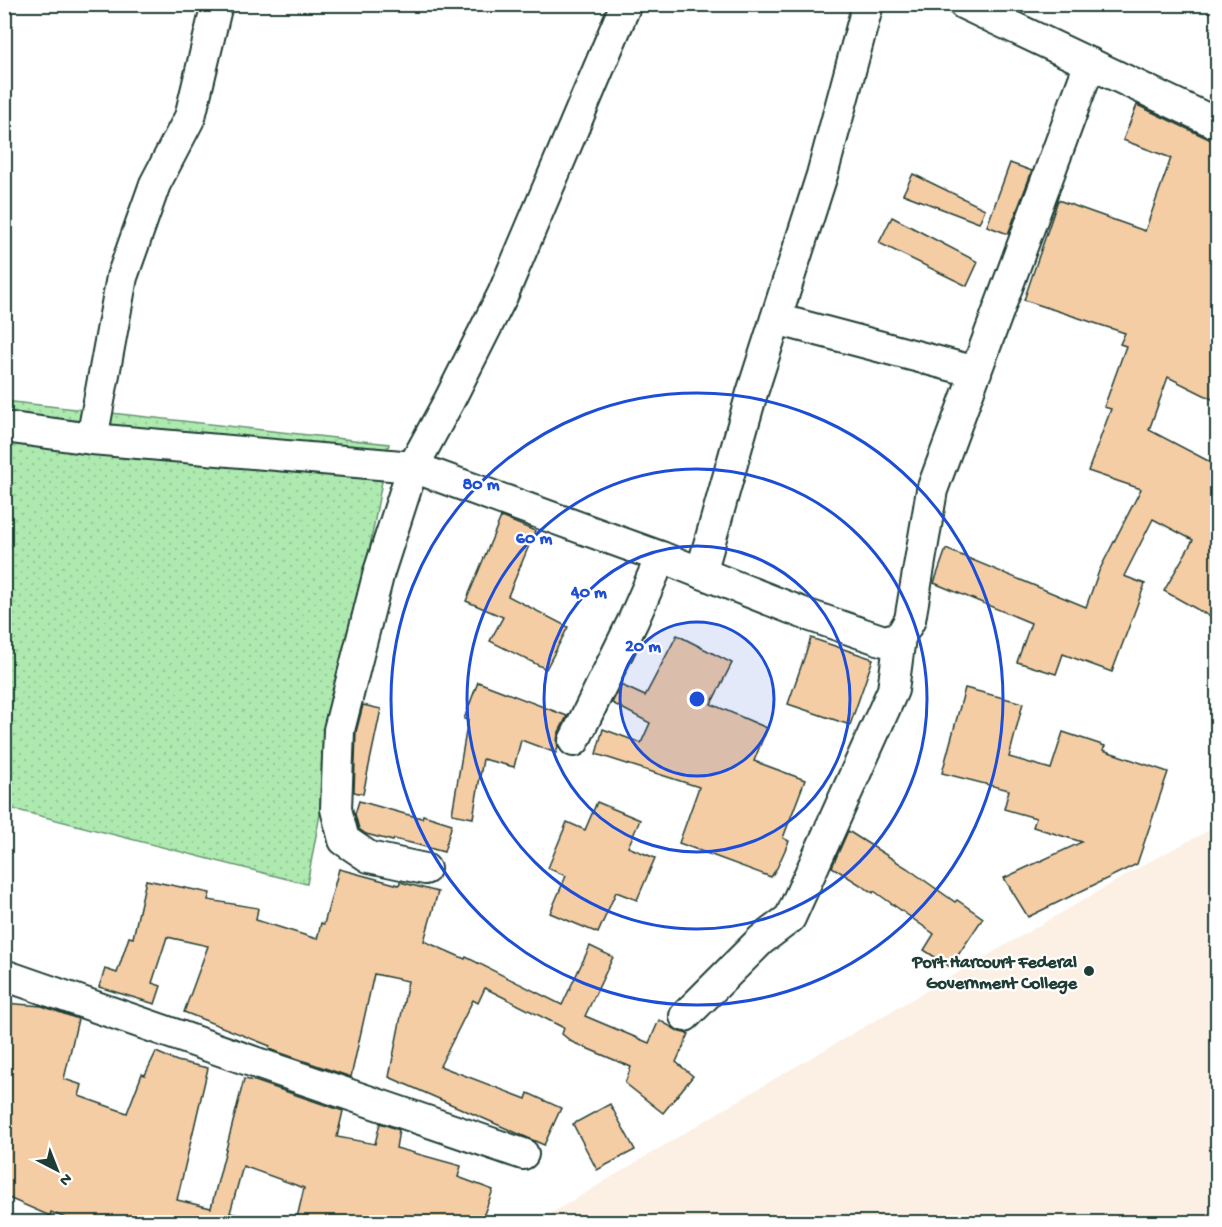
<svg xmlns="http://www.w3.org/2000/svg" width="1222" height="1227" font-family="'Gochi Hand',sans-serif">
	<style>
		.built { fill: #fcf0e4 }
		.grass { fill: url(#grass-dots); stroke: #669472; stroke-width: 1.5 }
		.building { fill: #f5cda5; stroke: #1f3d34; stroke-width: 1.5 }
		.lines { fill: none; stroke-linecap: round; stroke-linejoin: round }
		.street-casing { stroke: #1f3d34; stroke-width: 34 }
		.street { stroke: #fff; stroke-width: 30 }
		.ring { fill: none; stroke: #1d4ed8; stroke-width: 3 }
		.poi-dot { fill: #1f3d34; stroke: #fff; stroke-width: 2 }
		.labels { text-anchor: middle; stroke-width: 4.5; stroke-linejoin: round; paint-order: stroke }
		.poi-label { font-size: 18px; font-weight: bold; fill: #1f3d34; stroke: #fff; text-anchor: end }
		.centre { fill: #1d4ed8; stroke: #fff; stroke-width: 3 }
		.ring-label { font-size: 18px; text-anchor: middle; font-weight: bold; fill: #1d4ed8; stroke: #fff; stroke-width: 4.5; stroke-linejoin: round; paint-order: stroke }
	</style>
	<defs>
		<pattern id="grass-dots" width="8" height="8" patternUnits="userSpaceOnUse" patternTransform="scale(1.5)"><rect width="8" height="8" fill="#aeeab0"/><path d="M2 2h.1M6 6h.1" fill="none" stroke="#95ca98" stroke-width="1.8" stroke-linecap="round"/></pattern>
	</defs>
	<rect width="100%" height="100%" fill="#fff"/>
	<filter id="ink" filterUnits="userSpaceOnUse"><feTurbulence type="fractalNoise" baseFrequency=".0167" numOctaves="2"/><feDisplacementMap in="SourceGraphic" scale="12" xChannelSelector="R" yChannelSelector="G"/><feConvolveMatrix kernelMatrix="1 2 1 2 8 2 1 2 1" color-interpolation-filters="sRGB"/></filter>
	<g filter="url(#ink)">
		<path class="built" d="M 1217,826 L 1217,1222 L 537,1222 L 776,1078 L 1147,863 Z"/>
		<path class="grass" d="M 4,401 L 389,444 L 307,884 L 5,807 Z"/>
		<g class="building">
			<path d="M 1137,105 L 1211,140 L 1218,141 L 1218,402 L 1168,377 L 1149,430 L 1218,466 L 1218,621 L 1164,591 L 1193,540 L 1153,519 L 1124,576 L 1145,584 L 1112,672 L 1063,654 L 1056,674 L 1017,662 L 1031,623 L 934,583 L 946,549 L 1086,607 L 1099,571 L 1141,489 L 1088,471 L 1111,409 L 1104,407 L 1126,346 L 1120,344 L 1125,333 L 1024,300 L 1058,200 L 1145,231 L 1171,158 L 1123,140 Z"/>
			<path d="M 1010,163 L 1032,171 L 1008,234 L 987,226 Z"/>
			<path d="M 913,174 L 985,209 L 979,223 L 903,194 Z"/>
			<path d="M 892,217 L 978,262 L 967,286 L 879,243 Z"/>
			<path d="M 501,517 L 535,531 L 508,596 L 568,627 L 546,669 L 490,641 L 503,617 L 466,601 Z"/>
			<path d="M 677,635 L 732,663 L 711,704 L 767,728 L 754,761 L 805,780 L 783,838 L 789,841 L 777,868 L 771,877 L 679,843 L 699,787 L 596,754 L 603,729 L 641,743 L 650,723 L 612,703 L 621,685 L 645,696 Z"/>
			<path d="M 811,638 L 873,659 L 850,725 L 788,704 Z"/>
			<path d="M 478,682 L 567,716 L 558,734 L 557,742 L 558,747 L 556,753 L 521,740 L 514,767 L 483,759 L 473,818 L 452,814 L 468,720 L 464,719 Z"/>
			<path d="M 965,688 L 1023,703 L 1009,757 L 1051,769 L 1063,732 L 1105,746 L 1103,750 L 1168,772 L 1137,864 L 1028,917 L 1004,878 L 1082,842 L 1033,827 L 1036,818 L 1004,809 L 1009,790 L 942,773 Z"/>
			<path d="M 363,705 L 381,709 L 363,794 L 354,792 L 356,732 Z"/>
			<path d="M 359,801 L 405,814 L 422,818 L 423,815 L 452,824 L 444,852 L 411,843 L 394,839 L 393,841 L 366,834 L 359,829 L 355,814 Z"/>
			<path d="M 597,802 L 640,820 L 628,847 L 655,858 L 637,900 L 616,892 L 598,933 L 550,913 L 566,876 L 548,868 L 567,822 L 585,830 Z"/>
			<path d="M 848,831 L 907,868 L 955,902 L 957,900 L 983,918 L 950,967 L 924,950 L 934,934 L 874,891 L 873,893 L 832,867 Z"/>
			<path d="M 339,869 L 399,885 L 400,882 L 438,892 L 424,941 L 465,959 L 466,957 L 562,1005 L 590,946 L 613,957 L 585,1016 L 649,1043 L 659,1020 L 680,1032 L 689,1034 L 676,1062 L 693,1076 L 663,1113 L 625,1083 L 631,1067 L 572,1042 L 562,1034 L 564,1028 L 485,988 L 478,1003 L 473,1000 L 440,1066 L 526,1099 L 528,1093 L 561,1108 L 544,1145 L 389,1077 L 408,981 L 374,974 L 351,1077 L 269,1049 L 270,1046 L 184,1012 L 208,946 L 167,937 L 152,983 L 161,986 L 155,1004 L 99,987 L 105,969 L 117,973 L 129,937 L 133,938 L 146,880 L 210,893 L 208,900 L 258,908 L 256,920 L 317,939 L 321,923 L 324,924 Z"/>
			<path d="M 4,1003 L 42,1006 L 78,1019 L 64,1079 L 82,1085 L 79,1096 L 127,1113 L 142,1074 L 145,1075 L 156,1052 L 177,1061 L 208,1068 L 177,1200 L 211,1208 L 244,1079 L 255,1081 L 343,1111 L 337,1137 L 375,1144 L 380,1123 L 399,1130 L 396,1148 L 461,1166 L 458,1177 L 493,1190 L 481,1222 L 296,1222 L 304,1188 L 243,1166 L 230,1213 L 239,1215 L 238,1222 L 75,1222 L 51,1212 L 50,1216 L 4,1196 Z"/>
			<path d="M 610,1104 L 635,1150 L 597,1170 L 573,1124 Z"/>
		</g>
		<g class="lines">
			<defs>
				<g id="street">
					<path d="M 964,4 L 1218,124"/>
					<path d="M 776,319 L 976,372"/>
					<path d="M 4,427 L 92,439 L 413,467 L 661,557 L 808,615 L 884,641 L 900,637 L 910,620 L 932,490 L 1090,63"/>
					<path d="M 92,439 L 122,277 L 155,184 L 190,117 L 217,4"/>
					<path d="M 701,573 L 752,393 L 822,175 L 868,4"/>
					<path d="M 574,741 L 633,621 L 661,557"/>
					<path d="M 425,869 L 369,857 L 344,840 L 336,809 L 339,730 L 379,572 L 413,467 L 449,401 L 503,294 L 626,4"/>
					<path d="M 4,975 L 280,1071 L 523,1154"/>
					<path d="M 685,1016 L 761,940 L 790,918 L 893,690 L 900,637"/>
				</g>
			</defs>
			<use href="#street" class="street-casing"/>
			<use href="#street" class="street"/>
		</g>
	</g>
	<circle cx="697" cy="699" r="77" fill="#1d4ed8" fill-opacity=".12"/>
	<g class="ring">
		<circle cx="697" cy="699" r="77"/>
		<circle cx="697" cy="699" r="153"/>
		<circle cx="697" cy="699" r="230"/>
		<circle cx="697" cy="699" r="306"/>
	</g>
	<circle class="poi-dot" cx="1089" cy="971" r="6"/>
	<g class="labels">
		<g class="poi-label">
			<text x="1077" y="967">Port Harcourt Federal<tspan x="1077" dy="21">Government College</tspan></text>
		</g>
	</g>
	<circle cx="697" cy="699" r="9" class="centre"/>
	<g class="ring-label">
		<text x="481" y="489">80 m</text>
		<text x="534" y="543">60 m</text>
		<text x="589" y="597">40 m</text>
		<text x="643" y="651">20 m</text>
	</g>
	<rect width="1222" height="1227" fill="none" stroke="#fff" stroke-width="24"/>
	<rect x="12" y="12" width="1198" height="1203" fill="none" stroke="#1f3d34" stroke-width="2" filter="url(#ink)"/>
	<g transform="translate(57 1170) rotate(138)" stroke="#ffffff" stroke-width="4.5" paint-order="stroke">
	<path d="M0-4.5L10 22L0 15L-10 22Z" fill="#1f3d34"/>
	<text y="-9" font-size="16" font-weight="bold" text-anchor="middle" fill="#1f3d34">N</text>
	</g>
</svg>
